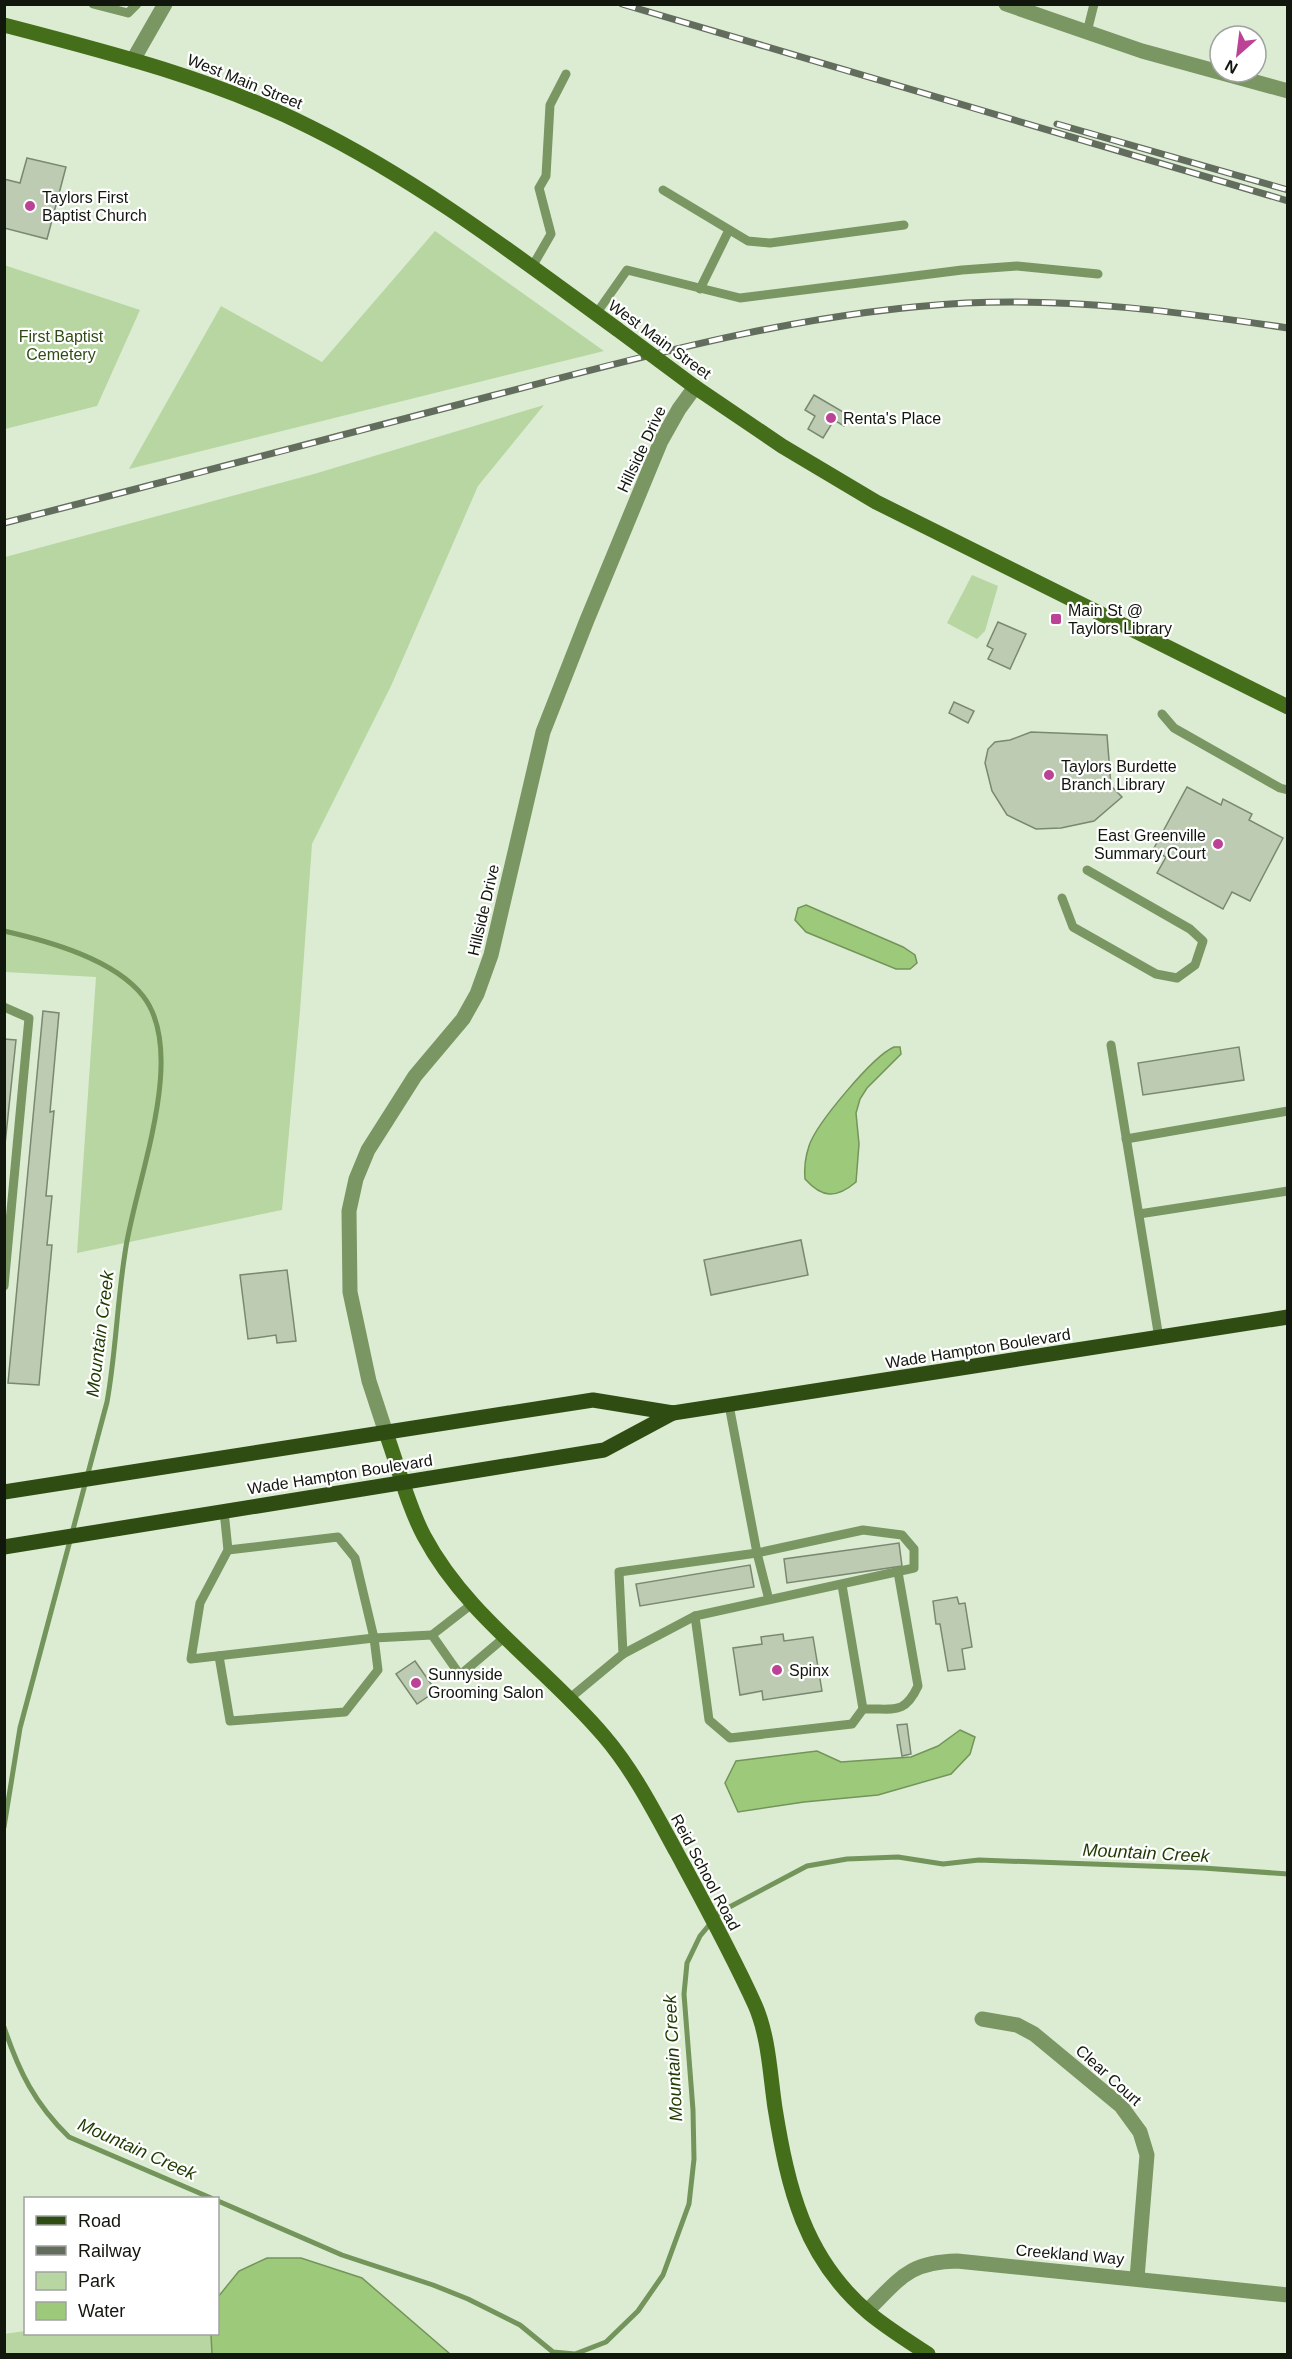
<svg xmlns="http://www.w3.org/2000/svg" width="1292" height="2359" font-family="Helvetica,sans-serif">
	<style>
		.green { fill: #b8d6a2 }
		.water { fill: #9dca7a; stroke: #73945a; stroke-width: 1.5 }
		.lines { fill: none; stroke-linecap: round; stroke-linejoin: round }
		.stream { stroke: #73945a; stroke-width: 5 }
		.building { fill: #bccbb1; stroke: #798870; stroke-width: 1.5 }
		.lane { stroke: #799663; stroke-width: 9 }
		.street { stroke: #799663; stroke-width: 15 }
		.secondary { stroke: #456e1b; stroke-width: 15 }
		.primary { stroke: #2f4d13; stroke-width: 15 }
		.rail-casing { stroke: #636d5d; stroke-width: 7 }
		.rail { stroke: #fff; stroke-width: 4.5; stroke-dasharray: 14; stroke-linecap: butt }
		.secondary-bridge { stroke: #456e1b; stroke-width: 15 }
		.poi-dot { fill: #bb4295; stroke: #fff; stroke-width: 2 }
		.labels { text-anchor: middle; stroke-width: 4.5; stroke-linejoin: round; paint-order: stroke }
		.street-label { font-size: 16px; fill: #12170e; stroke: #fff }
		.poi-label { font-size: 16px; fill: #12170e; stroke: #fff; text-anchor: start }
		.park-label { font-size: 16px; fill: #2f4c14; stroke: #fff }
		.water-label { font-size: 18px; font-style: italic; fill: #1f3a00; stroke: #fff }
	</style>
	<rect width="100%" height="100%" fill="#dcecd2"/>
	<g class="green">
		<path d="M 435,231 L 604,351 L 129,469 L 221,306 L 322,362 Z"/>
		<path d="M 4,265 L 140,310 L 97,406 L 5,429 Z"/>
		<path d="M 544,405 L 478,486 L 391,686 L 312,844 L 300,1011 L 282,1210 L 77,1253 L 96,977 L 5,972 L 5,557 L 314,474 Z"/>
		<path d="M 972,575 L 998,586 L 985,631 L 977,639 L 947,623 Z"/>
		<path d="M 25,2331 L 26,2334 L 211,2334 L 212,2354 L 5,2354 L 4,2334 Z"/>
	</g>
	<g class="water">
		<path d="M 806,905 L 903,947 L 915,955 L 917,963 L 910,969 L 896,969 L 806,932 L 795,920 L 798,908 Z"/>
		<path d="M 894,1047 L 900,1047 L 901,1054 L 867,1088 L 860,1099 L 856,1113 L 859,1144 L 856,1182 C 836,1199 822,1198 805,1179 C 804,1168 805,1158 809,1146 C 816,1124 873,1056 894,1047 Z"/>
		<path d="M 960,1730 L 975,1737 L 970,1754 L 951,1774 L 878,1795 L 804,1802 L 738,1812 L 725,1783 L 736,1761 L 817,1751 L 841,1762 L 911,1757 L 938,1746 Z"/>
		<path d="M 267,2258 L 301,2258 L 362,2278 L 450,2354 L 212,2354 L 211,2334 L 218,2334 L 218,2297 L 239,2271 Z"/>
	</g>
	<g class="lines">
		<g class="stream">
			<path d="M 4,931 C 48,941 114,959 143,996 C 189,1055 134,1185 125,1253 C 117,1303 116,1352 107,1402 L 20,1728 L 4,1827"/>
			<path d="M 4,2027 C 19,2072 35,2104 69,2137 L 211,2198"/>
			<path d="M 218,2201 L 342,2255 L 433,2285 L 468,2299 L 520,2325 L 553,2352 L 575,2354 L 606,2342 L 638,2311 L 663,2275 L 689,2204 L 694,2159 L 693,2110 L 684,1994 L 687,1963 L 700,1936 L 720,1912 L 807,1866 L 847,1859 L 898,1857 L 943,1864 L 979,1860 L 1203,1868 L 1288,1874"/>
		</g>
	</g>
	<g class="building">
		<path d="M 27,158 L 66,167 L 47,239 L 4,228 L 4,179 L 20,183 Z"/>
		<path d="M 814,395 L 850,416 L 844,426 L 834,420 L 823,438 L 808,429 L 815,416 L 805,410 Z"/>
		<path d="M 998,622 L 1026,634 L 1010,669 L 988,659 L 993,649 L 987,646 Z"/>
		<path d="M 954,702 L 974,711 L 968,723 L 949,713 Z"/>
		<path d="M 1031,732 L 1107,735 L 1111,786 L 1122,797 L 1094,821 L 1061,828 L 1036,829 L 1007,815 L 992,791 L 985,763 L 988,749 L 995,742 L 1010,740 Z"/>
		<path d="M 1187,787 L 1221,805 L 1223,799 L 1252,814 L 1249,820 L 1283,838 L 1250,901 L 1232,892 L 1223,909 L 1157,873 L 1166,857 L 1153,850 Z"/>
		<path d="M 43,1011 L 59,1013 L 50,1112 L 54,1111 L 46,1196 L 52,1196 L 47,1245 L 52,1245 L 39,1385 L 8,1383 Z"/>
		<path d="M 4,1039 L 16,1040 L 4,1154 Z"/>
		<path d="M 1239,1047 L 1244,1080 L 1143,1095 L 1138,1063 Z"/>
		<path d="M 801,1240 L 808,1275 L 711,1295 L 704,1260 Z"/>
		<path d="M 287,1270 L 296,1341 L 277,1343 L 276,1335 L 248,1339 L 240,1275 Z"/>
		<path d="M 899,1543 L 902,1566 L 787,1583 L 784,1559 Z"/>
		<path d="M 750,1565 L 754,1587 L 640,1606 L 636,1584 Z"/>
		<path d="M 957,1597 L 959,1604 L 965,1603 L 972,1647 L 962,1649 L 965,1669 L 948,1671 L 940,1624 L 936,1624 L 933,1601 Z"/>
		<path d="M 783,1634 L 784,1641 L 813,1637 L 822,1691 L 763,1700 L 762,1691 L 740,1695 L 733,1648 L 762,1644 L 761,1637 Z"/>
		<path d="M 415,1661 L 436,1691 L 417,1704 L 396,1674 Z"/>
		<path d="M 907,1724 L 911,1754 L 902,1756 L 897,1725 Z"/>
	</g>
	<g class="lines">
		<g class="lane">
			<path d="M 93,4 L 128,13 L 137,4"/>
			<path d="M 1087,32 L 1094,4"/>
			<path d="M 663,190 L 748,241 L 770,243 L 904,225"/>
			<path d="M 532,267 L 551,234 L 539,188 L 546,176 L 550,105 L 566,74"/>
			<path d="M 700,289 L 729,230"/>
			<path d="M 596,314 L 627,270 L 740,298 L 962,270 L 1017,266 L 1098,274"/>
			<path d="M 1162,714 L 1174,728 L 1280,788 L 1288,790"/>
			<path d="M 1062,898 L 1073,927 L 1156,974 L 1177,978 L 1195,965 L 1203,941 L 1190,929 L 1087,870"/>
			<path d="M 4,1007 L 29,1018 L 4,1286"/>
			<path d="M 1111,1045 L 1159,1338"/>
			<path d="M 1126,1139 L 1288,1111"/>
			<path d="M 1139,1214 L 1288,1191"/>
			<path d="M 224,1511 L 228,1550 L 200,1603 L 191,1659 L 374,1638 L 432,1635"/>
			<path d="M 472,1604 L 432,1635 L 460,1675 L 505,1637"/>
			<path d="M 695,1616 L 709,1720 L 730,1738 L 852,1724 L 863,1709 L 842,1585"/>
			<path d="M 623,1654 L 695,1616 L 914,1568 L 914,1549 L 902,1535 L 863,1530 L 757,1553 L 769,1600"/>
			<path d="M 219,1656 L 230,1721 L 345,1712 L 378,1670 L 374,1638 L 355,1558 L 338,1537 L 228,1550"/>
			<path d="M 570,1698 L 623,1654 L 619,1572 L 757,1553 L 729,1405"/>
			<path d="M 863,1709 C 893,1708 904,1716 918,1686 L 898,1572"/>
		</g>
		<g class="street">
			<path d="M 1006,4 L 1142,51 L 1288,91"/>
			<path d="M 133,60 L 165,4"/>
			<path d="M 386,1433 L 369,1381 L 350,1292 L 349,1211 L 356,1179 L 368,1150 L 415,1076 L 463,1019 L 477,994 L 491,955 L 543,732 L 587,620 L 661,441 L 679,409 L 695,387"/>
			<path d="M 982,2019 L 1017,2025 L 1034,2034 L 1121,2106 L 1140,2132 L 1147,2155 L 1137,2278"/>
			<path d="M 867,2311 C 900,2279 908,2262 957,2261 L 1288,2295"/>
		</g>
		<g class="secondary">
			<path d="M 4,25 C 108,52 214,79 310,127 C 421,182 518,257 617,329"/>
			<path d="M 695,387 L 782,446 L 876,502 L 1288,707"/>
			<path d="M 386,1433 C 398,1466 408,1506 424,1536 C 467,1617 546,1667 604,1736 C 634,1771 655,1813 677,1853 C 704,1903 732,1954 755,2005 C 769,2037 770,2075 775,2108 C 788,2188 804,2258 869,2313 C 887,2328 908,2341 928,2354"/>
		</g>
		<g class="primary">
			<path d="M 4,1492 L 593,1400 L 673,1413 L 1288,1317"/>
			<path d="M 4,1547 L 604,1450 L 673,1413"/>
		</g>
		<defs>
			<g id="rail">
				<path d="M 622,4 L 1288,201"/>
				<path d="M 1057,124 L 1288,190"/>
				<path d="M 4,523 C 168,481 332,438 495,395 C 648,355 808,311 966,303 C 1074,298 1181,312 1288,328"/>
			</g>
		</defs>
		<use href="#rail" class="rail-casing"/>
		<use href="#rail" class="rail"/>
		<path class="secondary-bridge" d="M 617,329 L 695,387"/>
	</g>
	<g class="poi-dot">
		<circle cx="30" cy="206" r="6"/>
		<circle cx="831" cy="418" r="6"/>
		<rect x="1050" y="613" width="12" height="12" rx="3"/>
		<circle cx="1049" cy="775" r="6"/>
		<circle cx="1218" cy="844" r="6"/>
		<circle cx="777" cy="1670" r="6"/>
		<circle cx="416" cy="1683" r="6"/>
	</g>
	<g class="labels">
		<g class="street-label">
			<text transform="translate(245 81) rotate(22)" y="6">West Main Street</text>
			<text transform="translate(660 339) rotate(36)" y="6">West Main Street</text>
			<text transform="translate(641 449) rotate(-65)" y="6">Hillside Drive</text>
			<text transform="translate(483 910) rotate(-77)" y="6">Hillside Drive</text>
			<text transform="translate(978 1348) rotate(-9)" y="6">Wade Hampton Boulevard</text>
			<text transform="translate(340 1474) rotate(-9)" y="6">Wade Hampton Boulevard</text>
			<text transform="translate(706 1872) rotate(62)" y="6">Reid School Road</text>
			<text transform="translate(1109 2075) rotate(42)" y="6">Clear Court</text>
			<text transform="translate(1070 2254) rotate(5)" y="6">Creekland Way</text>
		</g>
		<g class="poi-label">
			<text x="42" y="203">Taylors First<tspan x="42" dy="18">Baptist Church</tspan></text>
			<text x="843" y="424">Renta's Place</text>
			<text x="1068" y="616">Main St @<tspan x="1068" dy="18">Taylors Library</tspan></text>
			<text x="1061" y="772">Taylors Burdette<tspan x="1061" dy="18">Branch Library</tspan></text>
			<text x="1206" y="841" text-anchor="end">East Greenville<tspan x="1206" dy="18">Summary Court</tspan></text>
			<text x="789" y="1676">Spinx</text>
			<text x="428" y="1680">Sunnyside<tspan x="428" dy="18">Grooming Salon</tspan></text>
		</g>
		<g class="park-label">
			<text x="61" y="342">First Baptist<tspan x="61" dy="18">Cemetery</tspan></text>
		</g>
		<g class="water-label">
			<text transform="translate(100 1334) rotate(-83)" y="6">Mountain Creek</text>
			<text transform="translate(1146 1853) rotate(3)" y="6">Mountain Creek</text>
			<text transform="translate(673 2058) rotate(-93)" y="6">Mountain Creek</text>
			<text transform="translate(137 2149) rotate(24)" y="6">Mountain Creek</text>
		</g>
	</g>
	<rect width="1292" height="2359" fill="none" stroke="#12170e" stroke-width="12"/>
	<rect x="24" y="2197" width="195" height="138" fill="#ffffff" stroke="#a0a29f" stroke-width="1.5"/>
	<rect x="36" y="2216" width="30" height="9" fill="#2f4d13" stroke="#a0a29f" stroke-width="1.5"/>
	<text x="78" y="2227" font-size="18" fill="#12170e">Road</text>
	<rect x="36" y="2246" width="30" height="9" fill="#636d5d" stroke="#a0a29f" stroke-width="1.5"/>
	<text x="78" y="2257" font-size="18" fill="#12170e">Railway</text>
	<rect x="36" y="2272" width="30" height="18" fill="#b8d6a2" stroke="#a0a29f" stroke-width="1.5"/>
	<text x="78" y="2287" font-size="18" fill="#12170e">Park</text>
	<rect x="36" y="2302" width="30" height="18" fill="#9dca7a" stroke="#a0a29f" stroke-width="1.5"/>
	<text x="78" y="2317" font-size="18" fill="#12170e">Water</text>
	<g transform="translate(1238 54) rotate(208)"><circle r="28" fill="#ffffff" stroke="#a0a29f" stroke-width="1.5"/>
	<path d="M0-4.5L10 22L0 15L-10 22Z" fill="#bb4295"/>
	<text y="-9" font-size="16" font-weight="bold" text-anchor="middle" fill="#12170e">N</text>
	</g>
</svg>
